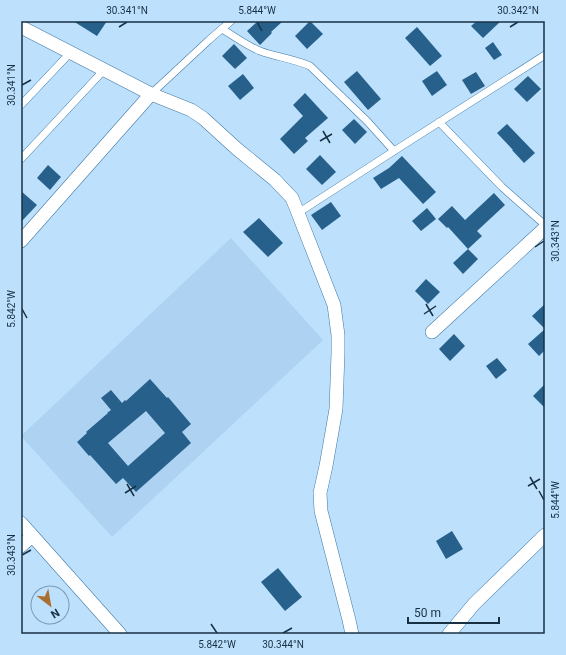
<svg xmlns="http://www.w3.org/2000/svg" width="566" height="655" font-family="Roboto,sans-serif">
	<style>
		.built { fill: #add2f2 }
		.building { fill: #27618b; fill-rule: evenodd }
		.lines { fill: none; stroke-linecap: round; stroke-linejoin: round }
		.lane-casing { stroke: #407aa5; stroke-width: 8 }
		.street-casing { stroke: #407aa5; stroke-width: 14 }
		.lane { stroke: #fff; stroke-width: 7 }
		.street { stroke: #fff; stroke-width: 13 }
		.ticks { fill: none; stroke: #183043; stroke-width: 1.5 }
		.neatline { fill: none; stroke: #183043; stroke-width: 1.5 }
		.ticks-label { font-size: 10px; text-anchor: middle; fill: #183043 }
	</style>
	<rect width="100%" height="100%" fill="#bde0fd"/>
	<path class="built" d="M 231,238 L 323,340 L 112,537 L 21,436 Z"/>
	<g class="building">
		<path d="M 73,21 L 107,21 L 97,36 Z"/>
		<path d="M 258,21 L 283,21 L 271,32 L 272,33 L 260,45 L 247,31 Z"/>
		<path d="M 310,21 L 323,34 L 307,49 L 295,36 Z"/>
		<path d="M 477,21 L 501,21 L 483,38 L 471,26 Z"/>
		<path d="M 417,27 L 442,56 L 430,66 L 405,38 Z"/>
		<path d="M 493,42 L 502,55 L 494,60 L 485,48 Z"/>
		<path d="M 234,44 L 247,58 L 235,69 L 222,56 Z"/>
		<path d="M 357,71 L 381,99 L 368,110 L 344,82 Z"/>
		<path d="M 437,71 L 447,85 L 432,96 L 422,81 Z"/>
		<path d="M 476,72 L 485,86 L 471,94 L 462,80 Z"/>
		<path d="M 243,74 L 254,88 L 240,100 L 228,86 Z"/>
		<path d="M 528,76 L 541,89 L 527,102 L 514,89 Z"/>
		<path d="M 305,93 L 328,118 L 305,138 L 308,141 L 294,154 L 280,139 L 303,116 L 293,105 Z"/>
		<path d="M 354,119 L 367,132 L 355,144 L 342,130 Z"/>
		<path d="M 507,124 L 535,153 L 524,163 L 512,150 L 513,150 L 497,133 Z"/>
		<path d="M 320,155 L 336,172 L 322,185 L 306,169 Z"/>
		<path d="M 402,156 L 436,192 L 423,204 L 399,178 L 381,189 L 373,178 L 389,168 Z"/>
		<path d="M 48,165 L 61,177 L 50,190 L 37,178 Z"/>
		<path d="M 21,191 L 37,205 L 21,222 Z"/>
		<path d="M 494,193 L 505,205 L 477,231 L 482,236 L 468,249 L 448,227 L 447,228 L 438,219 L 452,206 L 465,220 Z"/>
		<path d="M 331,202 L 341,216 L 322,230 L 311,215 Z"/>
		<path d="M 427,208 L 436,219 L 421,231 L 412,221 Z"/>
		<path d="M 259,218 L 283,243 L 268,257 L 243,232 Z"/>
		<path d="M 468,249 L 478,259 L 463,274 L 453,263 Z"/>
		<path d="M 426,279 L 440,292 L 428,304 L 415,291 Z"/>
		<path d="M 545,304 L 545,329 L 532,316 Z"/>
		<path d="M 545,329 L 545,350 L 539,356 L 528,344 Z"/>
		<path d="M 454,334 L 465,346 L 450,361 L 439,349 Z"/>
		<path d="M 497,358 L 507,370 L 496,379 L 486,366 Z"/>
		<path d="M 150,379 L 167,398 L 168,397 L 191,424 L 182,432 L 191,443 L 136,492 L 123,478 L 116,484 L 90,455 L 89,456 L 77,442 L 87,433 L 86,432 L 108,413 L 107,413 L 111,410 L 101,398 L 111,390 L 122,403 L 125,400 L 126,401 ZM 146,411 L 165,433 L 128,466 L 108,443 Z"/>
		<path d="M 545,384 L 545,408 L 533,396 Z"/>
		<path d="M 452,531 L 463,549 L 446,559 L 436,541 Z"/>
		<path d="M 278,568 L 302,597 L 285,611 L 261,582 Z"/>
	</g>
	<g class="lines">
		<defs>
			<g id="lane">
				<path d="M 222,29 C 234,36 247,46 260,51 C 276,57 294,59 310,66 L 367,121 L 394,151"/>
				<path d="M 151,94 L 209,40 L 231,21"/>
				<path d="M 21,105 L 70,53"/>
				<path d="M 439,122 L 502,187 L 545,225"/>
				<path d="M 21,159 L 104,70"/>
				<path d="M 298,213 L 394,151 L 545,55"/>
			</g>
			<g id="street">
				<path d="M 21,27 L 151,94 L 191,110 L 203,118 L 237,149 L 275,180 L 292,198 L 298,213 L 334,305 L 338,335 L 338,353 L 336,409 L 326,466 L 320,493 L 321,511 L 349,620 L 352,634"/>
				<path d="M 21,241 L 151,94"/>
				<path d="M 432,332 L 545,228"/>
				<path d="M 21,523 L 120,634"/>
				<path d="M 21,546 L 32,536"/>
				<path d="M 449,634 L 474,604 L 545,535"/>
			</g>
		</defs>
		<use href="#lane" class="lane-casing"/>
		<use href="#street" class="street-casing"/>
		<use href="#lane" class="lane"/>
		<use href="#street" class="street"/>
	</g>
	<path class="ticks" d="M 257,22 L 262,31M 119,27 L 127,22M 510,27 L 518,22M 22,85 L 31,80M 323,131 L 330,143M 320,141 L 332,134M 535,247 L 544,241M 426,304 L 433,316M 22,309 L 27,318M 424,314 L 436,306M 530,477 L 537,489M 127,484 L 134,496M 528,486 L 540,479M 539,491 L 544,500M 125,493 L 136,486M 22,555 L 31,550M 211,624 L 217,633M 283,633 L 292,628"/>
	<rect width="566" height="655" fill="none" stroke="#bde0fd" stroke-width="44"/>
	<g transform="translate(50 605) rotate(149)"><circle r="19" fill="#bde0fd" stroke="#7b9ab3"/>
	<path d="M0-3L7 15L0 10L-7 15Z" fill="#aa6e30"/>
	<text y="-6" font-size="11" font-weight="bold" text-anchor="middle" fill="#183043">N</text>
	</g>
	<path d="M408 617v6h91v-6" fill="none" stroke="#183043" stroke-width="2"/>
	<text x="414" y="617" font-size="12" fill="#183043" stroke="#bde0fd" stroke-width="3" paint-order="stroke">50 m</text>
	<rect x="22" y="22" width="522" height="611" class="neatline"/>
	<g class="ticks-label">
		<text x="127" y="14">30.341°N</text>
		<text x="257" y="14">5.844°W</text>
		<text x="518" y="14">30.342°N</text>
		<text transform="translate(11 85) rotate(-90)" y="4">30.341°N</text>
		<text transform="translate(555 241) rotate(-90)" y="4">30.343°N</text>
		<text transform="translate(11 309) rotate(-90)" y="4">5.842°W</text>
		<text transform="translate(555 500) rotate(-90)" y="4">5.844°W</text>
		<text transform="translate(11 555) rotate(-90)" y="4">30.343°N</text>
		<text x="217" y="648">5.842°W</text>
		<text x="283" y="648">30.344°N</text>
	</g>
</svg>
